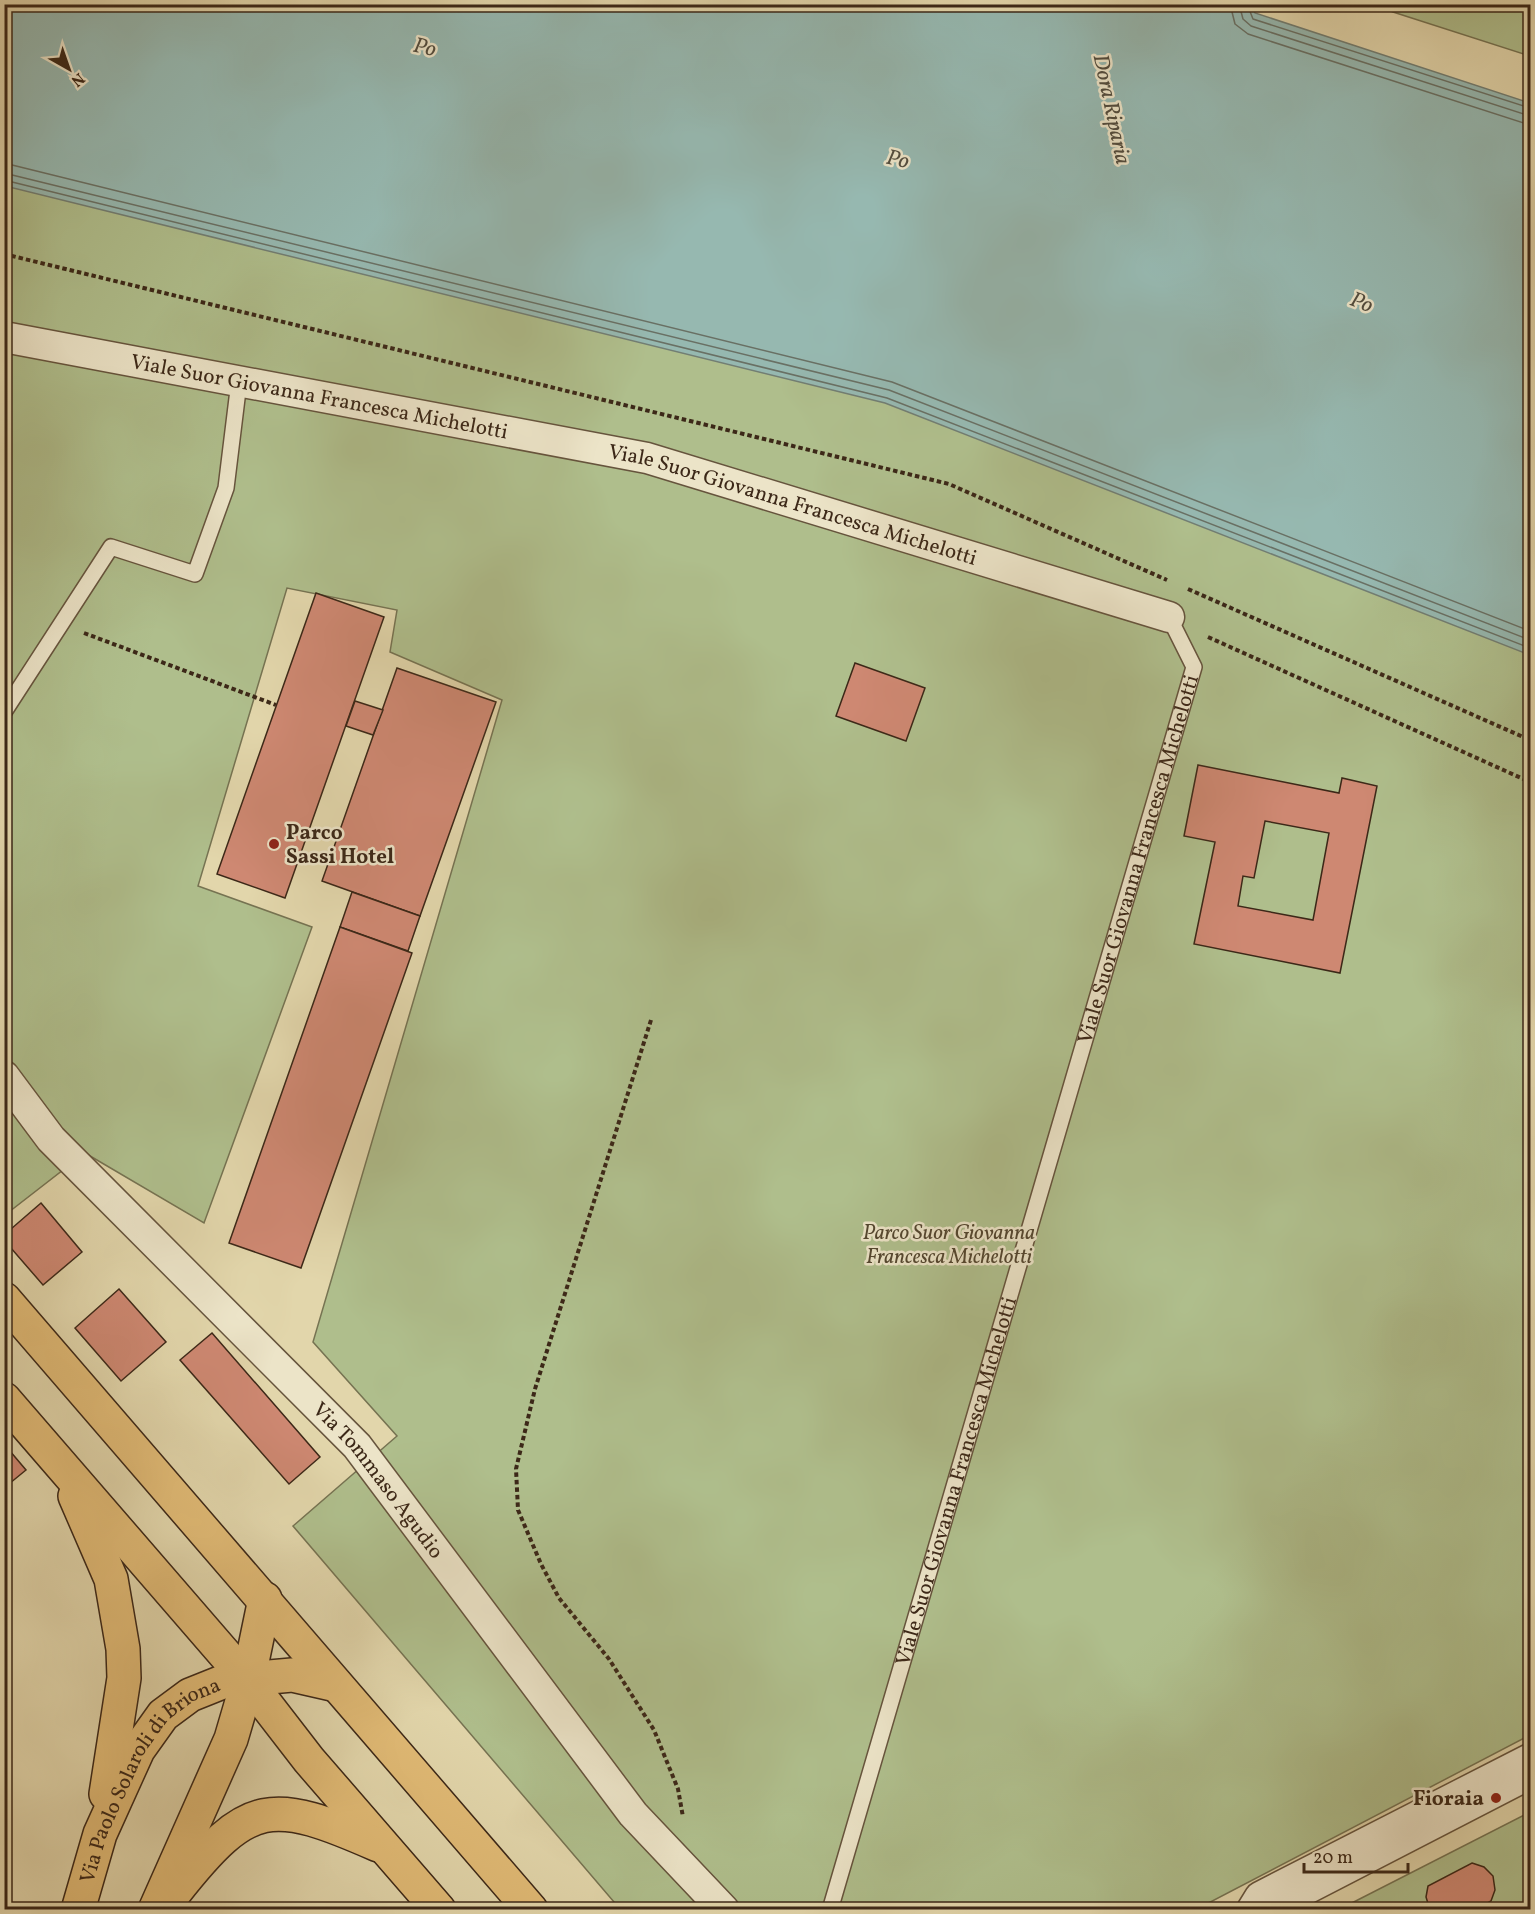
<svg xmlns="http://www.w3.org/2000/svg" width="1535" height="1914" font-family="Vollkorn,serif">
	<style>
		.green { fill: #afbe8c; stroke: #767352; stroke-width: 1.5 }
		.water { fill: #96b8b0; stroke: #727e73; stroke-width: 1.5 }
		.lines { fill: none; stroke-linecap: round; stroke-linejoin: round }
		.shore { stroke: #697064; stroke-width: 1.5 }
		.building { fill: #ce8872; stroke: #3c2818; stroke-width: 1.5; fill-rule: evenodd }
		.service-casing { stroke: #66543d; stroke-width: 18 }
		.minor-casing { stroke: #66543d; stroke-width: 33 }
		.primary-casing { stroke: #3c2818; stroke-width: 36 }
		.path { stroke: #3c2818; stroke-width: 4; stroke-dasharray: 4.5 3; stroke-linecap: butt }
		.service { stroke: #ece4c8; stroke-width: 15 }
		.minor { stroke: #ece4c8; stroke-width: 30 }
		.primary { stroke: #e1bb76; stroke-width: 33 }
		.poi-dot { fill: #8f2418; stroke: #ece4c8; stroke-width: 2 }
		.labels { text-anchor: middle; stroke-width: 5; stroke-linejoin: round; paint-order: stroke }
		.street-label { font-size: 21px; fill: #3c2818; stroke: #ece4c8 }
		.poi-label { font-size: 21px; font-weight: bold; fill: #3c2818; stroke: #ece4c8; text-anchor: start }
		.park-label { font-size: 21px; font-style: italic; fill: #53462f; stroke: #ece4c8 }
		.water-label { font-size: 22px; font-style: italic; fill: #524c3e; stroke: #ece4c8 }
	</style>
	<rect width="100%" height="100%" fill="#e2d6ab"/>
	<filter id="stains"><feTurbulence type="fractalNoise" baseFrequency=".00333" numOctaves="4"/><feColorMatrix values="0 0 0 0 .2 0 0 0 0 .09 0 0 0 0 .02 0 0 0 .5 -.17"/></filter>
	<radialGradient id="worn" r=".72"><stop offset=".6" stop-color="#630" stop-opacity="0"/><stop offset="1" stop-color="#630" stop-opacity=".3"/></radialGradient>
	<g class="green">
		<path d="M 1378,5 L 1530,5 L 1530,56 L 1393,12 Z"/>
		<path d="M 5,134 L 170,176 L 1530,602 L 1530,1735 L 1197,1909 L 620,1909 L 293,1526 L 397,1436 L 313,1342 L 502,700 L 390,652 L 397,610 L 287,588 L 198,886 L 312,927 L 204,1223 L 85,1153 L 5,1215 Z"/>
		<path d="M 1530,1812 L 1530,1909 L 1340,1909 Z"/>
	</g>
	<path class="water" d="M 5,4 L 1252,5 L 1255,13 L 1530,103 L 1530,655 L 885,403 L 5,186 Z"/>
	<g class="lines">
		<g class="shore">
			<path d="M 1230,4 L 1235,24 L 1248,34 L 1530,125"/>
			<path d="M 1239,4 L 1243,19 L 1251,26 L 1530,116"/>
			<path d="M 1247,4 L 1253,19 L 1530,108"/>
			<path d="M 4,163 L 892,382 L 1530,631"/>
			<path d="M 4,173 L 889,390 L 1530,640"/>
			<path d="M 4,180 L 887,398 L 1530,648"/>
		</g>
	</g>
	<g class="building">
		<path d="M 316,593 L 384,617 L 285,898 L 217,874 Z"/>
		<path d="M 855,663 L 925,688 L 906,741 L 836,716 Z"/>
		<path d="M 397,668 L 496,702 L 420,916 L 322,881 Z"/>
		<path d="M 355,701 L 383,710 L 373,735 L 346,726 Z"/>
		<path d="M 1198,765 L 1339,793 L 1342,778 L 1377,786 L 1340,973 L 1194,944 L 1215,842 L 1184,836 ZM 1265,821 L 1329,833 L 1313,920 L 1238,906 L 1243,876 L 1254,878 Z"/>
		<path d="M 352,892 L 420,916 L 408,951 L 340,927 Z"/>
		<path d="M 340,927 L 412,953 L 301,1268 L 229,1243 Z"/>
		<path d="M 41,1203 L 82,1252 L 43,1285 L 4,1240 L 4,1235 Z"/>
		<path d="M 119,1289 L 166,1342 L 121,1381 L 75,1328 Z"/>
		<path d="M 212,1333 L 320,1457 L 289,1484 L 180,1360 Z"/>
		<path d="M 4,1444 L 26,1470 L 4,1488 Z"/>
		<path d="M 1472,1863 L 1484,1867 L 1493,1876 L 1495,1890 L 1491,1901 L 1475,1910 L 1430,1910 L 1426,1897 L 1428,1886 Z"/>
	</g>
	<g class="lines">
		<defs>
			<g id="service">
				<path d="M 4,712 L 111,547 L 195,574 L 226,488 L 239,382"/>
				<path id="s1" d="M 830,1910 L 1194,667 L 1169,617"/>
				<path d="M 1282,1910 L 1530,1782"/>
			</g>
			<g id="minor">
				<path id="s2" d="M 4,337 L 647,458 L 1169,617"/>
				<path id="s3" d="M 4,1076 L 51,1139 L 357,1446 L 633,1814 L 724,1910"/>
				<path d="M 1252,1910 L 1260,1897 L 1530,1759"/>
			</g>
			<g id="primary">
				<path d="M 4,1299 L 531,1910"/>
				<path d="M 4,1399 L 248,1681 L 309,1760 L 439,1910"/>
				<path d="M 75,1496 L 111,1579 L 123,1649 L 124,1678 L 106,1794"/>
				<path d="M 175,1892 C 249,1798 271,1798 378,1845"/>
				<path id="s4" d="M 78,1910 L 100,1834 L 138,1750 L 163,1715 L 190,1695 L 225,1681 L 292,1675 L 336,1685"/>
				<path d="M 155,1910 L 231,1739 L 248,1681 L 265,1599"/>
			</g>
		</defs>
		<use href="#service" class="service-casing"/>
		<use href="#minor" class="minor-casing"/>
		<use href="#primary" class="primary-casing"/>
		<g class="path">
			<path d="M 4,254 L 949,484 L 1167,580"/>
			<path d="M 1188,589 L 1530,740"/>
			<path d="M 84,633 L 276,705"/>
			<path d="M 1208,637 L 1530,782"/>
			<path d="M 651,1020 L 535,1389 L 516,1469 L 518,1510 L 541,1564 L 559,1598 L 609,1659 L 654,1730 L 678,1789 L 683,1817"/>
		</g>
		<use href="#service" class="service"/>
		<use href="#minor" class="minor"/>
		<use href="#primary" class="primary"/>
	</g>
	<g class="poi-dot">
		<circle cx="274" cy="844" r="6"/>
		<circle cx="1496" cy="1798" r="6"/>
	</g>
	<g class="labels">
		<g class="street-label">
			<text dy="7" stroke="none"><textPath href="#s2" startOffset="321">Viale Suor Giovanna Francesca Michelotti</textPath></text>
			<text dy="7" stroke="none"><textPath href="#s2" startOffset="807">Viale Suor Giovanna Francesca Michelotti</textPath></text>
			<text dy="7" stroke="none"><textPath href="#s1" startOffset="1095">Viale Suor Giovanna Francesca Michelotti</textPath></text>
			<text dy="7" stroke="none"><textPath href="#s3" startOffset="552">Via Tommaso Agudio</textPath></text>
			<text dy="7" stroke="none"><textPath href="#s1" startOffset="447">Viale Suor Giovanna Francesca Michelotti</textPath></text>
			<text dy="7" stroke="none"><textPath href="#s4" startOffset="154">Via Paolo Solaroli di Briona</textPath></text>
		</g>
		<g class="poi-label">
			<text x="286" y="839">Parco<tspan x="286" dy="24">Sassi Hotel</tspan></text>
			<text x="1484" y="1805" text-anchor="end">Fioraia</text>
		</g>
		<g class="park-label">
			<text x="949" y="1239">Parco Suor Giovanna<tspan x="949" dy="24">Francesca Michelotti</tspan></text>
		</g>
		<g class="water-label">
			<text transform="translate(425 46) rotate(13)" y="8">Po</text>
			<text transform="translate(1113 109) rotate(78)" y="8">Dora Riparia</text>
			<text transform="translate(898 158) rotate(13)" y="8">Po</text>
			<text transform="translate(1362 301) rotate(21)" y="8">Po</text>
		</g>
	</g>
	<rect width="1535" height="1914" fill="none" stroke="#e2d6ab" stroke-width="24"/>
	<rect x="6" y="6" width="1523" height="1902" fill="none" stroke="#3c2818" stroke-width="3"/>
	<rect x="12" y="12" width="1511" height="1890" fill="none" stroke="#3c2818" stroke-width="1.5"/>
	<g transform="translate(69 69) rotate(140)" stroke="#ece4c8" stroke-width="4.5" paint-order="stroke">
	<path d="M0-4.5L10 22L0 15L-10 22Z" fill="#3c2818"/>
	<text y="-9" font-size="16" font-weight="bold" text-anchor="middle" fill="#3c2818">N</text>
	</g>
	<path d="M1304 1863v9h104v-9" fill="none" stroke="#3c2818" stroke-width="3"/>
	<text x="1313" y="1863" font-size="18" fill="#3c2818" stroke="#ece4c8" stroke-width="4.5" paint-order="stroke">20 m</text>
	<rect width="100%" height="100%" filter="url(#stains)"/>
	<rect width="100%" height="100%" fill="url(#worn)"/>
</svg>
